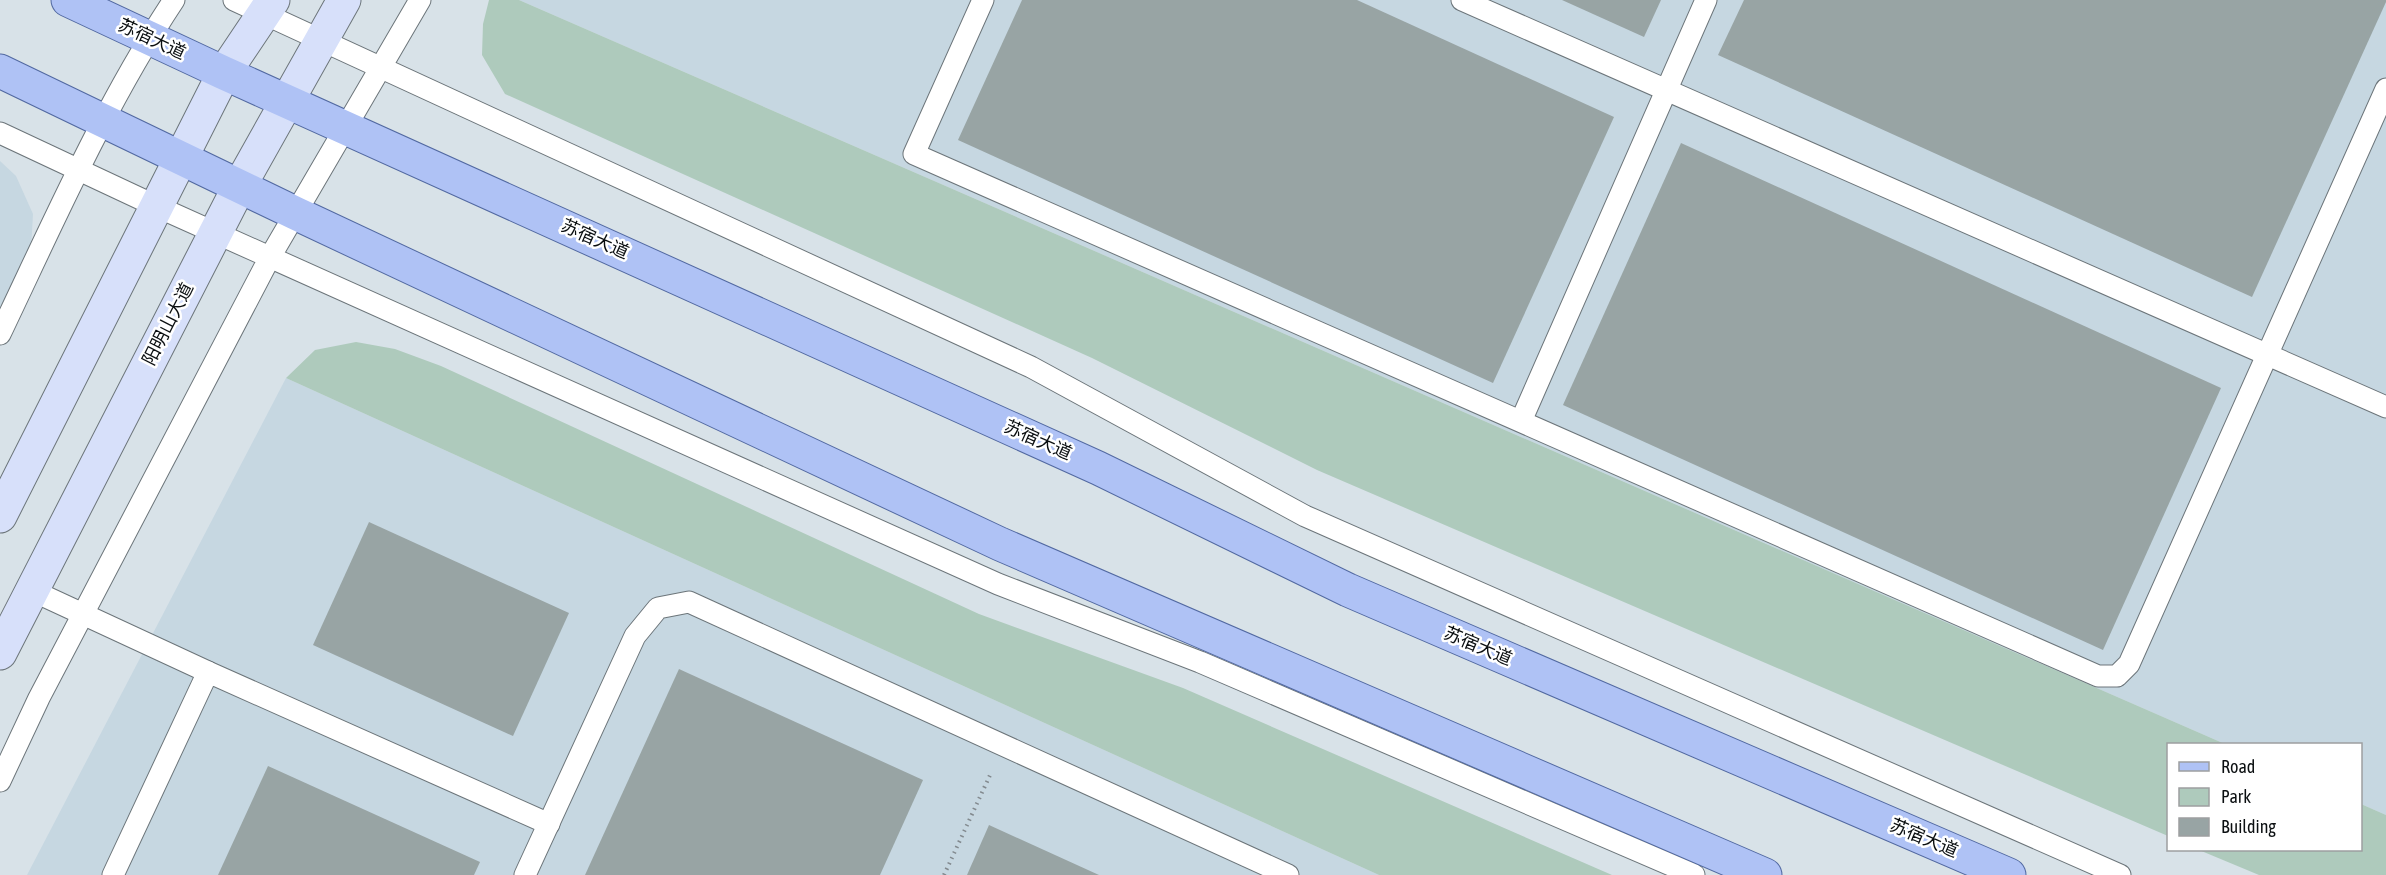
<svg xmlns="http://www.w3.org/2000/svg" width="2386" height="875" font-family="'Asap Condensed','Noto Sans SC',sans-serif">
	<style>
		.built { fill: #c6d7e1 }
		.green { fill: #aecabc }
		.building { fill: #98a4a4 }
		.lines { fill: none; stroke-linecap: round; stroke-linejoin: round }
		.lane-casing { stroke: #6c757a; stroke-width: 23 }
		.secondary-casing { stroke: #6c757a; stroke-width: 35 }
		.primary-casing { stroke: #5269a1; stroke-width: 35 }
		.path { stroke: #82898e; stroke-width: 4; stroke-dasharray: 1.5 4.5; stroke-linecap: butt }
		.lane { stroke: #fff; stroke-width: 21 }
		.secondary { stroke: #d7e0fa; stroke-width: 33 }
		.primary { stroke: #afc2f5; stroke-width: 33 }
		.labels { text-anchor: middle; stroke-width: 5; stroke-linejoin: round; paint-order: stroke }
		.street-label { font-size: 18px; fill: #0b0f11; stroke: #fff }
	</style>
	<rect width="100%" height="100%" fill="#d8e2e8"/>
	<g class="built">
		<path d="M 519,0 L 2386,0 L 2386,815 L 2361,804 L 2360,744 L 2225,744 Z"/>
		<path d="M 0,161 L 16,176 L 33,214 L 31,249 L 0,323 Z"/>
		<path d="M 286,378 L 1379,875 L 27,875 Z"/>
	</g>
	<g class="green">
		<path d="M 489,0 L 519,0 L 2225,744 L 2168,744 L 2168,836 L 1317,470 L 1092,358 L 505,94 L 482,55 L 483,24 Z"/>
		<path d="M 356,342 L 395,349 L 441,366 L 979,614 L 1183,688 L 1612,875 L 1379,875 L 286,378 L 315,350 Z"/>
		<path d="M 2361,804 L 2386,815 L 2386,875 L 2259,875 L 2199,850 L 2360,850 Z"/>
	</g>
	<g class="building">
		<path d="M 1022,0 L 1357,0 L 1614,117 L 1493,383 L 958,140 Z"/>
		<path d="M 1562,0 L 1661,0 L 1644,37 Z"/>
		<path d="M 1744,0 L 2386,0 L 2386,2 L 2252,297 L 1718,55 Z"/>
		<path d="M 1681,143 L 2221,388 L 2103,650 L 1563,405 Z"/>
		<path d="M 369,522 L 569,613 L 513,736 L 313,645 Z"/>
		<path d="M 679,669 L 923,780 L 880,875 L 585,875 Z"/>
		<path d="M 268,766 L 480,862 L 474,875 L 218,875 Z"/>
		<path d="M 989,825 L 1099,875 L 967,875 Z"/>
	</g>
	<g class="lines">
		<defs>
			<g id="lane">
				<path d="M 234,0 L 1031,367 L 1305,516 L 2120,875"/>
				<path d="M 983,0 L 914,154 L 2098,676 L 2117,676 L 2129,664 L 2386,89"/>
				<path d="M 1462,0 L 2386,407"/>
				<path d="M 0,133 L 158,207 L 998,584 L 1200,662 L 1694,875"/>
				<path d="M 0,334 C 54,221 105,104 174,0"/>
				<path d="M 1521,421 L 1706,0"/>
				<path d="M 31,590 L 208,672"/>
				<path d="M 0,781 L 39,698 L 270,257 L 420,0"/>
				<path d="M 113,875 L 208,672 L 549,824"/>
				<path d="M 525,875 L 635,636 L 658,608 L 689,602 L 1288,875"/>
			</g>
			<g id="secondary">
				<path d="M 0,516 L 224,73 L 273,0"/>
				<path d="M 0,653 L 239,187 L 344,0"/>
			</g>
			<g id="primary">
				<path d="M 68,0 L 224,73 L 1098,468 L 1348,590 L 2009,875"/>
				<path d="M 0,71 L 295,213 L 1000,544 L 1765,875"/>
			</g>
		</defs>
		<use href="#lane" class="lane-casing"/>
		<use href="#secondary" class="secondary-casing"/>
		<use href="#primary" class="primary-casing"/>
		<path class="path" d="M 944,875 L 991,773"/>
		<use href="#lane" class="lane"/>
		<use href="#secondary" class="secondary"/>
		<use href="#primary" class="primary"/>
	</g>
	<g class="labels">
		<g class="street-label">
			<text transform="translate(152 39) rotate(25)" y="6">苏宿大道</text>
			<text transform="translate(595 239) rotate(24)" y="6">苏宿大道</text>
			<text transform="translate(168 324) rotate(-63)" y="6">阳明山大道</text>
			<text transform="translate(1038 440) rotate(24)" y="6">苏宿大道</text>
			<text transform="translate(1478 646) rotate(23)" y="6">苏宿大道</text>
			<text transform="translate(1924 838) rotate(23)" y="6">苏宿大道</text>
		</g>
	</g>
	<rect x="2167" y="743" width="195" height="108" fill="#ffffff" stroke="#9d9fa0" stroke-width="1.5"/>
	<rect x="2179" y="762" width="30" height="9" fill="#afc2f5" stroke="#9d9fa0" stroke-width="1.5"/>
	<text x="2221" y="773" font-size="18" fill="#0b0f11">Road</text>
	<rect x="2179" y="788" width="30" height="18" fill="#aecabc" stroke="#9d9fa0" stroke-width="1.5"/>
	<text x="2221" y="803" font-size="18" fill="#0b0f11">Park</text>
	<rect x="2179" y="818" width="30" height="18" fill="#98a4a4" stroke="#9d9fa0" stroke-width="1.5"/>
	<text x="2221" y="833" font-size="18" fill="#0b0f11">Building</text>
</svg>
